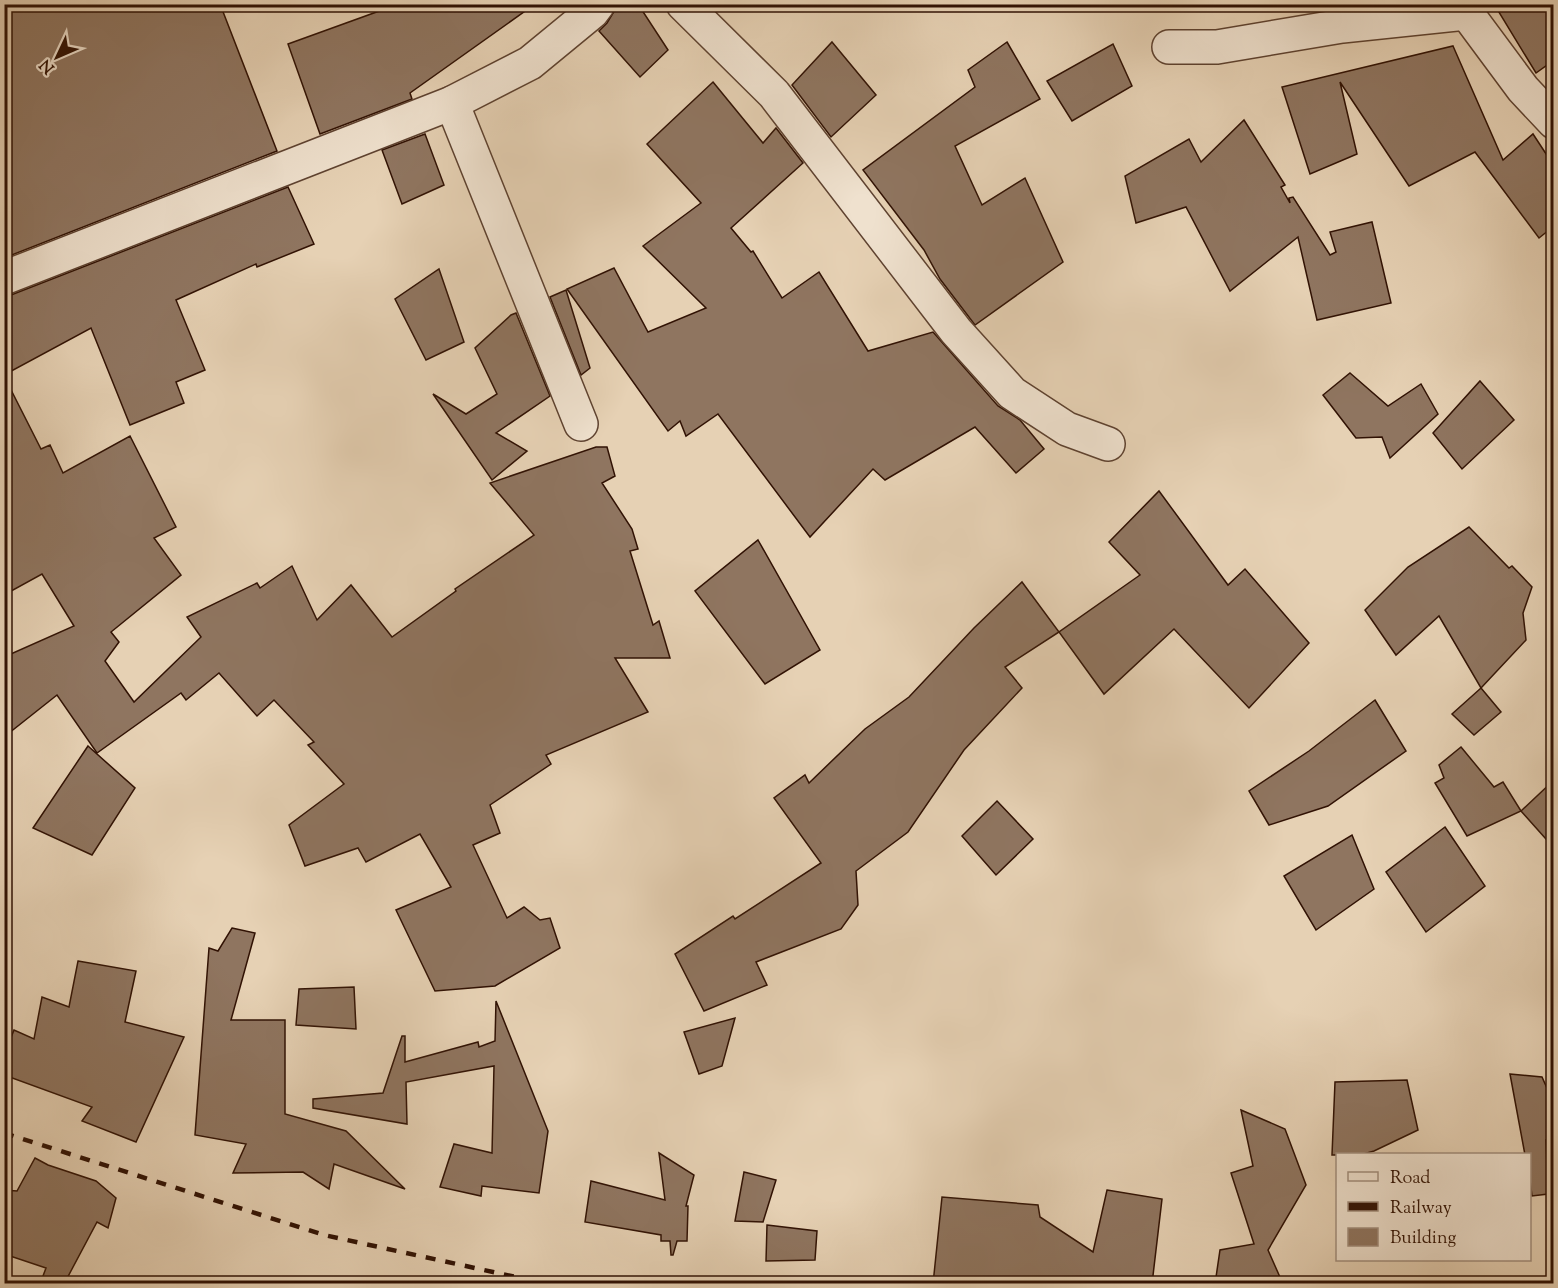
<svg xmlns="http://www.w3.org/2000/svg" width="1558" height="1288" font-family="'Sorts Mill Goudy',serif">
	<style>
		.building { fill: #8f7560; stroke: #311204; stroke-width: 1.5 }
		.lines { fill: none; stroke-linecap: round; stroke-linejoin: round }
		.minor-casing { stroke: #5e4230; stroke-width: 36 }
		.minor { stroke: #efe1ce; stroke-width: 33 }
		.rail { stroke: #311204; stroke-width: 4.5; stroke-dasharray: 10 10; stroke-linecap: butt }
	</style>
	<rect width="100%" height="100%" fill="#e6d1b4"/>
	<filter id="stains"><feTurbulence type="fractalNoise" baseFrequency=".00333" numOctaves="4"/><feColorMatrix values="0 0 0 0 .2 0 0 0 0 .09 0 0 0 0 .02 0 0 0 .5 -.17"/></filter>
	<radialGradient id="worn" r=".72"><stop offset=".6" stop-color="#630" stop-opacity="0"/><stop offset="1" stop-color="#630" stop-opacity=".3"/></radialGradient>
	<g class="building">
		<path d="M 17,4 L 220,4 L 277,151 L 4,258 L 4,15 Z"/>
		<path d="M 379,4 L 535,4 L 410,93 L 412,99 L 320,134 L 288,44 L 382,10 Z"/>
		<path d="M 620,4 L 638,4 L 668,50 L 640,77 L 599,31 L 607,23 L 616,8 Z"/>
		<path d="M 1494,4 L 1554,4 L 1554,60 L 1536,73 Z"/>
		<path d="M 832,42 L 876,95 L 831,137 L 792,85 Z"/>
		<path d="M 1007,42 L 1040,99 L 955,146 L 982,205 L 1025,178 L 1063,262 L 975,325 L 940,279 L 924,250 L 863,170 L 975,87 L 968,70 Z"/>
		<path d="M 1113,44 L 1132,86 L 1072,121 L 1047,81 Z"/>
		<path d="M 1453,46 L 1503,160 L 1533,134 L 1554,166 L 1554,226 L 1539,238 L 1475,152 L 1409,186 L 1340,82 L 1357,154 L 1310,174 L 1282,87 Z"/>
		<path d="M 713,82 L 763,143 L 776,128 L 803,163 L 731,228 L 751,252 L 753,251 L 782,298 L 819,272 L 868,351 L 933,332 L 998,406 L 1020,420 L 1044,449 L 1016,473 L 975,427 L 885,480 L 873,469 L 810,537 L 718,414 L 686,436 L 680,421 L 668,431 L 567,289 L 614,268 L 648,332 L 706,308 L 643,246 L 701,203 L 647,144 Z"/>
		<path d="M 1244,120 L 1285,185 L 1281,187 L 1290,203 L 1289,198 L 1293,197 L 1330,255 L 1336,252 L 1330,232 L 1372,222 L 1391,303 L 1317,320 L 1298,237 L 1230,291 L 1186,207 L 1136,223 L 1125,176 L 1189,139 L 1201,162 Z"/>
		<path d="M 425,134 L 444,185 L 402,204 L 382,150 Z"/>
		<path d="M 288,187 L 314,244 L 257,267 L 256,264 L 176,300 L 205,370 L 176,382 L 184,403 L 130,425 L 91,328 L 4,375 L 4,296 L 11,295 Z"/>
		<path d="M 439,269 L 464,342 L 426,360 L 395,299 Z"/>
		<path d="M 566,290 L 590,368 L 581,375 L 550,297 Z"/>
		<path d="M 516,313 L 550,396 L 496,433 L 527,451 L 492,480 L 433,394 L 466,414 L 497,394 L 475,348 L 511,315 Z"/>
		<path d="M 1350,373 L 1388,406 L 1421,384 L 1438,414 L 1390,458 L 1382,437 L 1356,438 L 1323,395 Z"/>
		<path d="M 4,376 L 41,449 L 50,445 L 63,473 L 130,436 L 176,527 L 154,538 L 181,575 L 111,632 L 119,642 L 105,661 L 134,702 L 201,637 L 187,617 L 257,583 L 260,588 L 292,566 L 317,620 L 351,585 L 392,637 L 456,591 L 455,589 L 534,535 L 490,483 L 596,447 L 607,447 L 615,476 L 602,483 L 632,529 L 638,549 L 630,551 L 653,625 L 659,621 L 670,658 L 615,658 L 648,712 L 546,755 L 551,764 L 490,805 L 500,833 L 473,845 L 507,918 L 524,907 L 540,920 L 550,918 L 560,948 L 495,986 L 435,991 L 396,910 L 451,887 L 420,834 L 366,862 L 358,848 L 305,866 L 289,825 L 344,784 L 308,745 L 314,742 L 274,700 L 257,716 L 219,673 L 186,700 L 181,693 L 97,753 L 57,695 L 4,737 L 4,657 L 74,626 L 42,574 L 4,595 Z"/>
		<path d="M 1480,381 L 1514,420 L 1462,469 L 1433,433 Z"/>
		<path d="M 1159,491 L 1228,585 L 1245,569 L 1309,643 L 1249,708 L 1174,629 L 1104,694 L 1059,632 L 1140,575 L 1109,542 Z"/>
		<path d="M 1469,527 L 1509,568 L 1512,566 L 1532,587 L 1523,613 L 1526,640 L 1481,688 L 1439,616 L 1396,655 L 1365,610 L 1408,567 Z"/>
		<path d="M 758,540 L 820,650 L 765,684 L 695,591 Z"/>
		<path d="M 1022,582 L 1059,632 L 1005,667 L 1022,688 L 964,750 L 908,832 L 856,871 L 858,905 L 841,929 L 756,962 L 767,985 L 704,1011 L 675,954 L 733,916 L 735,919 L 821,863 L 774,798 L 805,775 L 809,783 L 865,729 L 909,697 L 974,628 Z"/>
		<path d="M 1481,688 L 1501,712 L 1474,735 L 1452,714 Z"/>
		<path d="M 1375,700 L 1406,751 L 1328,806 L 1269,825 L 1249,791 L 1309,751 Z"/>
		<path d="M 88,746 L 135,788 L 92,855 L 33,828 Z"/>
		<path d="M 1461,747 L 1494,787 L 1503,782 L 1521,811 L 1467,836 L 1435,783 L 1444,778 L 1439,765 Z"/>
		<path d="M 1554,780 L 1554,848 L 1521,811 Z"/>
		<path d="M 997,801 L 1033,839 L 996,875 L 962,836 Z"/>
		<path d="M 1445,827 L 1485,886 L 1426,932 L 1386,872 Z"/>
		<path d="M 1352,835 L 1374,889 L 1316,930 L 1284,876 Z"/>
		<path d="M 232,928 L 255,933 L 231,1020 L 285,1020 L 285,1114 L 346,1131 L 405,1189 L 334,1164 L 329,1189 L 303,1172 L 233,1173 L 246,1144 L 195,1135 L 209,948 L 218,951 Z"/>
		<path d="M 78,961 L 136,971 L 125,1022 L 184,1037 L 136,1142 L 82,1121 L 92,1107 L 4,1075 L 4,1055 L 14,1030 L 34,1039 L 42,997 L 69,1007 Z"/>
		<path d="M 354,987 L 356,1029 L 296,1025 L 299,989 Z"/>
		<path d="M 496,1001 L 548,1131 L 539,1193 L 482,1186 L 481,1196 L 440,1187 L 454,1144 L 492,1153 L 494,1066 L 406,1082 L 407,1124 L 313,1108 L 313,1099 L 383,1093 L 402,1036 L 405,1036 L 405,1062 L 478,1042 L 479,1047 L 495,1041 Z"/>
		<path d="M 735,1018 L 722,1066 L 699,1074 L 684,1032 Z"/>
		<path d="M 1510,1074 L 1542,1077 L 1554,1104 L 1554,1139 L 1546,1140 L 1548,1194 L 1532,1196 L 1530,1180 L 1530,1155 L 1525,1155 Z"/>
		<path d="M 1407,1080 L 1418,1130 L 1374,1151 L 1360,1155 L 1332,1155 L 1335,1082 Z"/>
		<path d="M 1241,1110 L 1285,1129 L 1306,1185 L 1268,1250 L 1283,1284 L 1215,1284 L 1220,1250 L 1254,1244 L 1231,1173 L 1253,1166 Z"/>
		<path d="M 659,1153 L 694,1175 L 686,1206 L 688,1206 L 687,1241 L 677,1241 L 673,1255 L 671,1255 L 670,1241 L 661,1241 L 661,1235 L 585,1222 L 591,1181 L 665,1200 Z"/>
		<path d="M 35,1158 L 48,1165 L 96,1181 L 116,1198 L 108,1228 L 97,1222 L 64,1284 L 40,1284 L 46,1268 L 4,1254 L 4,1190 L 17,1191 Z"/>
		<path d="M 744,1172 L 776,1180 L 763,1222 L 735,1221 Z"/>
		<path d="M 1107,1190 L 1162,1199 L 1152,1284 L 933,1284 L 942,1197 L 1038,1205 L 1040,1217 L 1093,1252 Z"/>
		<path d="M 767,1225 L 817,1231 L 815,1260 L 766,1261 Z"/>
	</g>
	<g class="lines">
		<defs>
			<g id="minor">
				<path d="M 683,4 L 774,94 L 956,331 L 1012,393 L 1067,429 L 1108,444"/>
				<path d="M 1460,4 L 1523,89 L 1554,122"/>
				<path d="M 1169,47 L 1217,47 L 1342,26 L 1466,13"/>
				<path d="M 452,103 L 581,424"/>
				<path d="M 4,278 L 452,103 L 530,63 L 592,12 L 598,4"/>
			</g>
		</defs>
		<use href="#minor" class="minor-casing"/>
		<use href="#minor" class="minor"/>
		<path class="rail" d="M 4,1133 L 324,1235 L 548,1284"/>
	</g>
	<rect width="1558" height="1288" fill="none" stroke="#e6d1b4" stroke-width="24"/>
	<rect x="6" y="6" width="1546" height="1276" fill="none" stroke="#311204" stroke-width="3"/>
	<rect x="12" y="12" width="1534" height="1264" fill="none" stroke="#311204" stroke-width="1.5"/>
	<rect x="1336" y="1153" width="195" height="108" fill="#efe1ce" stroke="#a38e7d" stroke-width="1.5"/>
	<rect x="1348" y="1172" width="30" height="9" fill="#efe1ce" stroke="#a38e7d" stroke-width="1.5"/>
	<text x="1390" y="1183" font-size="18" fill="#311204">Road</text>
	<rect x="1348" y="1202" width="30" height="9" fill="#311204" stroke="#a38e7d" stroke-width="1.5"/>
	<text x="1390" y="1213" font-size="18" fill="#311204">Railway</text>
	<rect x="1348" y="1228" width="30" height="18" fill="#8f7560" stroke="#a38e7d" stroke-width="1.5"/>
	<text x="1390" y="1243" font-size="18" fill="#311204">Building</text>
	<g transform="translate(57 57) rotate(226)" stroke="#efe1ce" stroke-width="4.5" paint-order="stroke">
	<path d="M0-4.5L10 22L0 15L-10 22Z" fill="#311204"/>
	<text y="-9" font-size="16" font-weight="bold" text-anchor="middle" fill="#311204">N</text>
	</g>
	<rect width="100%" height="100%" filter="url(#stains)"/>
	<rect width="100%" height="100%" fill="url(#worn)"/>
</svg>
